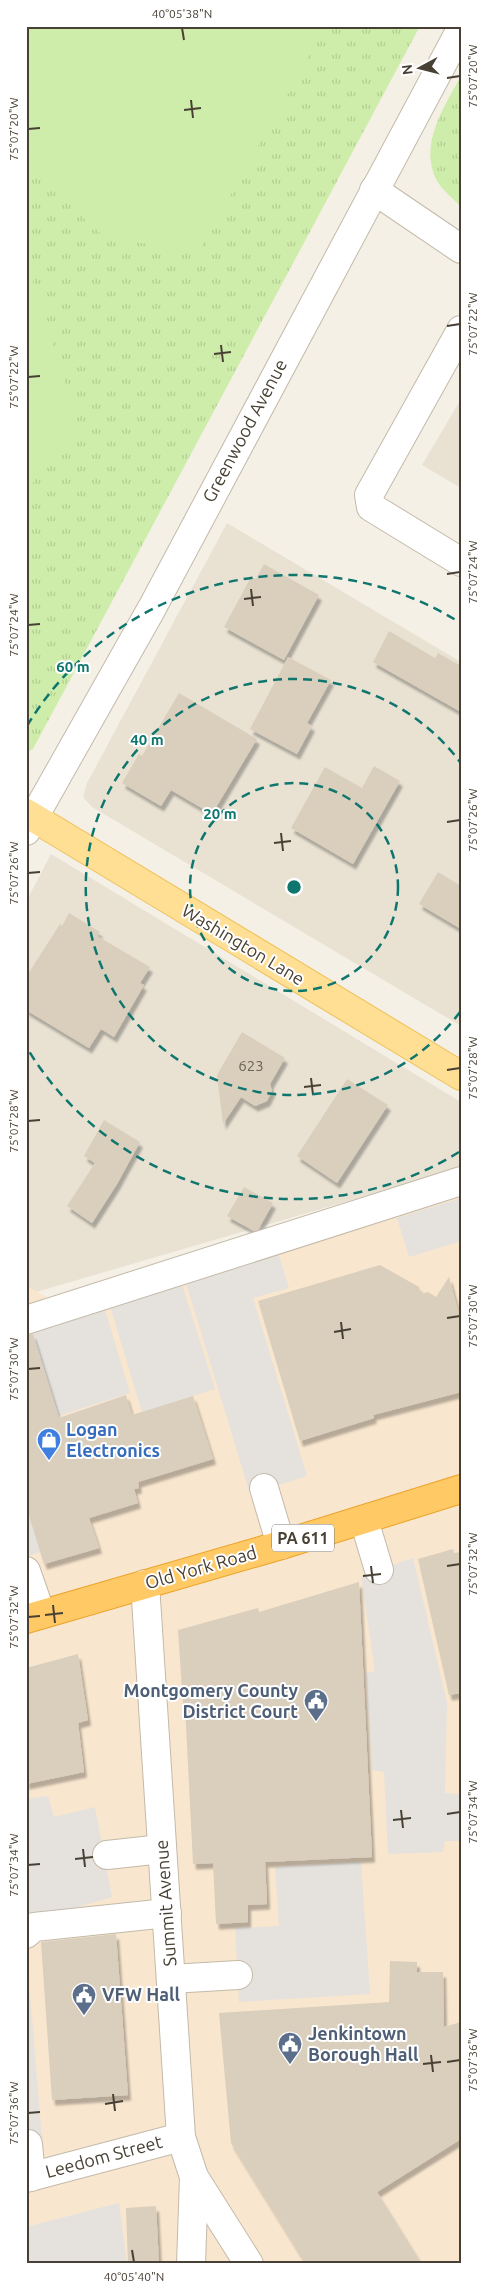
<svg xmlns="http://www.w3.org/2000/svg" width="487" height="2290" font-family="Ubuntu,sans-serif">
	<style>
		.residential { fill: #e9e2d3 }
		.commercial { fill: #f8e6ce }
		.grass { fill: url(#grass-tufts) }
		.park { fill: #cfedaa }
		.parking { fill: #e5e2de }
		.building { fill: #dacebd; filter: url(#shadow) }
		.lines { fill: none; stroke-linecap: round; stroke-linejoin: round }
		.minor-casing { stroke: #c4baaa; stroke-width: 30 }
		.major-casing { stroke: #efc059; stroke-width: 30 }
		.highway-casing { stroke: #eca228; stroke-width: 30 }
		.minor { stroke: #fff; stroke-width: 28 }
		.major { stroke: #ffdf94; stroke-width: 28 }
		.highway { stroke: #ffca66; stroke-width: 28 }
		.ticks { fill: none; stroke: #484034; stroke-width: 2 }
		.ring { fill: none; stroke: #0f766e; stroke-width: 2.5; stroke-dasharray: 9 6 }
		.labels { text-anchor: middle; stroke-width: 4; stroke-linejoin: round; paint-order: stroke }
		.number-label { font-size: 15px; fill: #6c6456 }
		.shield { fill: #fff; stroke: #7f7971; stroke-width: 1 }
		.shield-label { font-size: 16px; font-weight: bold; fill: #484034 }
		.street-label { font-size: 18px; fill: #484034; stroke: #fff }
		.shop-label { font-size: 18px; font-weight: bold; fill: #366cbe; stroke: #fff; text-anchor: start }
		.service-label { font-size: 18px; font-weight: bold; fill: #4e5e75; stroke: #fff; text-anchor: start }
		.centre { fill: #0f766e; stroke: #fff; stroke-width: 2.5 }
		.ring-label { font-size: 15px; text-anchor: middle; font-weight: bold; fill: #0f766e; stroke: #fff; stroke-width: 4; stroke-linejoin: round; paint-order: stroke }
		.neatline { fill: none; stroke: #484034; stroke-width: 2 }
		.ticks-label { font-size: 12px; text-anchor: middle; fill: #484034 }
	</style>
	<defs>
		<pattern id="grass-tufts" width="24" height="20" patternUnits="userSpaceOnUse" patternTransform="scale(1.25)"><rect width="24" height="20" fill="#cfedaa"/><path d="M3 7l-1-3M5 7V3M7 7l1-3M15 17l-1-3M17 17v-4M19 17l1-3" fill="none" stroke="#b3cc93"/></pattern>
		<filter id="shadow"><feDropShadow dx="3" dy="5.5" stdDeviation="1" flood-color="#0004"/></filter>
	</defs>
	<rect width="100%" height="100%" fill="#f4f0e5"/>
	<g class="residential">
		<path d="M 461,399 L 461,488 L 422,465 Z"/>
		<path d="M 227,523 L 461,662 L 461,1026 L 92,807 L 83,797 L 87,783 Z"/>
		<path d="M 51,854 L 461,1102 L 461,1168 L 26,1295 L 26,902 Z"/>
	</g>
	<path class="commercial" d="M 461,1181 L 461,2264 L 26,2264 L 26,1286 L 66,1307 Z"/>
	<g class="grass">
		<path d="M 26,26 L 420,26 L 33,749 L 26,753 Z"/>
		<path d="M 461,76 L 461,207 C 454,199 442,190 437,181 C 418,145 444,107 461,76 Z"/>
	</g>
	<g class="park">
		<path d="M 26,26 L 326,26 L 199,251 L 105,238 L 43,179 L 26,156 Z"/>
		<path d="M 26,259 L 78,424 L 26,492 Z"/>
	</g>
	<g class="parking">
		<path d="M 461,1198 L 461,1241 L 409,1257 L 397,1218 Z"/>
		<path d="M 278,1252 L 289,1288 L 253,1298 L 307,1476 L 250,1494 L 185,1280 Z"/>
		<path d="M 181,1281 L 215,1389 L 142,1412 L 109,1303 Z"/>
		<path d="M 104,1306 L 130,1393 L 58,1416 L 32,1330 Z"/>
		<path d="M 26,1506 L 40,1552 L 26,1557 Z"/>
		<path d="M 413,1558 L 447,1703 L 445,1793 L 461,1794 L 461,1841 L 445,1841 L 443,1852 L 388,1854 L 384,1772 L 372,1770 L 366,1673 L 375,1671 L 361,1576 Z"/>
		<path d="M 48,1796 L 54,1817 L 95,1807 L 112,1897 L 26,1922 L 26,1799 Z"/>
		<path d="M 361,1862 L 370,1994 L 239,2002 L 235,1928 L 279,1926 L 275,1867 Z"/>
		<path d="M 26,1944 L 42,2140 L 26,2145 Z"/>
		<path d="M 119,2203 L 127,2264 L 26,2264 L 26,2227 Z"/>
	</g>
	<g class="building">
		<path d="M 264,564 L 319,595 L 284,660 L 224,627 L 251,577 L 256,579 Z"/>
		<path d="M 389,631 L 435,658 L 438,653 L 461,666 L 461,712 L 373,662 Z"/>
		<path d="M 288,657 L 331,680 L 307,723 L 312,726 L 297,754 L 250,729 Z"/>
		<path d="M 179,693 L 257,739 L 212,814 L 171,790 L 161,806 L 122,783 L 139,754 L 142,756 Z"/>
		<path d="M 374,766 L 400,781 L 353,864 L 291,828 L 325,767 L 362,788 Z"/>
		<path d="M 438,872 L 461,886 L 461,929 L 419,904 Z"/>
		<path d="M 69,913 L 100,932 L 97,936 L 150,967 L 140,983 L 144,985 L 114,1037 L 101,1029 L 89,1048 L 26,1010 L 26,977 L 60,924 L 62,926 Z"/>
		<path d="M 242,1032 L 285,1058 L 270,1084 L 272,1091 L 267,1101 L 255,1106 L 241,1097 L 223,1124 L 217,1075 Z"/>
		<path d="M 347,1079 L 388,1105 L 337,1183 L 297,1156 Z"/>
		<path d="M 104,1120 L 140,1142 L 117,1184 L 92,1223 L 67,1206 L 95,1163 L 84,1156 Z"/>
		<path d="M 244,1187 L 273,1203 L 258,1230 L 254,1231 L 227,1216 Z"/>
		<path d="M 380,1265 L 419,1287 L 421,1294 L 428,1292 L 436,1297 L 449,1277 L 461,1321 L 461,1392 L 373,1415 L 374,1418 L 300,1441 L 258,1301 Z"/>
		<path d="M 33,1334 L 59,1418 L 126,1395 L 132,1415 L 193,1396 L 213,1459 L 138,1482 L 139,1488 L 134,1489 L 138,1503 L 89,1518 L 99,1548 L 44,1564 L 26,1506 L 26,1335 Z"/>
		<path d="M 453,1549 L 454,1553 L 461,1552 L 461,1693 L 449,1695 L 418,1559 Z"/>
		<path d="M 359,1582 L 372,1857 L 265,1862 L 267,1904 L 248,1905 L 248,1922 L 216,1924 L 213,1863 L 193,1864 L 185,1705 L 183,1705 L 178,1630 L 258,1608 L 259,1612 Z"/>
		<path d="M 78,1654 L 88,1720 L 78,1723 L 84,1772 L 26,1784 L 26,1668 Z"/>
		<path d="M 116,1934 L 128,2095 L 52,2100 L 41,1942 Z"/>
		<path d="M 390,1961 L 417,1962 L 417,1972 L 443,1972 L 444,2027 L 461,2022 L 461,2139 L 377,2192 L 422,2264 L 306,2264 L 231,2143 L 219,2013 L 389,2002 Z"/>
		<path d="M 156,2206 L 159,2264 L 128,2264 L 126,2208 Z"/>
	</g>
	<g class="lines">
		<defs>
			<g id="minor">
				<path d="M 374,190 L 461,249"/>
				<path d="M 461,330 L 369,495 L 371,507 L 461,562"/>
				<path d="M 26,831 L 152,608 L 461,29"/>
				<path d="M 26,1320 L 461,1181"/>
				<path d="M 264,1488 L 281,1545"/>
				<path d="M 364,1520 L 379,1570"/>
				<path d="M 26,1571 L 41,1614"/>
				<path d="M 145,1584 L 181,2137 L 194,2177 L 249,2264"/>
				<path d="M 107,1855 L 162,1849"/>
				<path d="M 26,1934 L 34,1927 L 167,1913"/>
				<path d="M 171,1979 L 238,1975"/>
				<path d="M 28,2144 L 31,2177"/>
				<path d="M 26,2178 L 181,2137"/>
				<path d="M 191,2264 L 194,2177"/>
			</g>
			<path id="major" d="M 26,813 L 461,1076"/>
			<path id="highway" d="M 26,1619 L 281,1545 L 461,1489"/>
		</defs>
		<use href="#minor" class="minor-casing"/>
		<use href="#major" class="major-casing"/>
		<use href="#highway" class="highway-casing"/>
		<use href="#minor" class="minor"/>
		<use href="#major" class="major"/>
		<use href="#highway" class="highway"/>
	</g>
	<path class="ticks" d="M 182,28 L 184,40M 447,78 L 460,76M 191,100 L 193,118M 184,110 L 201,108M 28,129 L 40,128M 447,326 L 460,324M 221,345 L 223,362M 214,354 L 231,352M 28,377 L 40,376M 447,574 L 460,572M 251,589 L 253,606M 244,599 L 261,597M 28,625 L 40,624M 447,822 L 460,820M 281,833 L 283,851M 274,843 L 291,841M 28,873 L 40,872M 447,1070 L 460,1068M 311,1078 L 313,1095M 304,1087 L 321,1085M 28,1121 L 40,1120M 447,1318 L 460,1316M 341,1322 L 343,1339M 334,1332 L 351,1329M 28,1369 L 40,1368M 371,1566 L 373,1583M 447,1566 L 460,1564M 363,1576 L 381,1574M 53,1605 L 55,1623M 45,1615 L 63,1613M 28,1617 L 40,1616M 401,1810 L 403,1828M 447,1814 L 460,1812M 393,1820 L 411,1818M 83,1849 L 85,1867M 75,1859 L 93,1857M 28,1865 L 40,1864M 431,2055 L 433,2072M 447,2062 L 460,2060M 423,2064 L 441,2062M 113,2094 L 115,2111M 105,2104 L 123,2101M 28,2113 L 40,2112M 132,2250 L 134,2262"/>
	<g class="ring">
		<circle cx="294" cy="887" r="104"/>
		<path d="M460 1012A208 208 0 1 1 460 762"/>
		<path d="M459 1152A312 312 0 0 1 27 1048M27 726A312 312 0 0 1 459 622"/>
	</g>
	<defs>
		<symbol id="shop-pin" viewBox="-11 -11 22 30"><path d="M0 17L-7.5 6A9.5 9.5 0 1 1 7.5 6Z" fill="#3f7fe0" stroke="#fff"/><path d="M-5-2.5h2.3a2.7 3.5 0 0 1 5.4 0H5L5.5 6h-11ZM-1.5-2.5h3a1.5 2.3 0 0 0-3 0Z" fill="#fff"/></symbol>
		<symbol id="civic-pin" viewBox="-11 -11 22 30"><path d="M0 17L-7.5 6A9.5 9.5 0 1 1 7.5 6Z" fill="#5c6f8a" stroke="#fff"/><path d="M-.6-6.5H3V-4.5H.6V-3L4-1V1h2V6H-6V1h2V-1L-.6-3ZM-1.2 2.5V6h2.4V2.5Z" fill="#fff"/></symbol>
	</defs>
	<g fill-rule="evenodd">
		<use href="#shop-pin" x="35" y="1426" width="28" height="38"/>
		<use href="#civic-pin" x="302" y="1687" width="28" height="38"/>
		<use href="#civic-pin" x="70" y="1981" width="28" height="38"/>
		<use href="#civic-pin" x="276" y="2030" width="28" height="38"/>
	</g>
	<g class="labels">
		<g class="number-label">
			<text x="251" y="1071">623</text>
		</g>
		<rect class="shield" x="272" y="1524.5" width="62" height="27" rx="4"/>
		<g class="shield-label">
			<text x="303" y="1544">PA 611</text>
		</g>
		<g class="street-label">
			<text transform="translate(245 431) rotate(-62)" y="6">Greenwood Avenue</text>
			<text transform="translate(243 945) rotate(31)" y="6">Washington Lane</text>
			<text transform="translate(201 1568) rotate(-16)" y="6">Old York Road</text>
			<text transform="translate(166 1903) rotate(-94)" y="6">Summit Avenue</text>
			<text transform="translate(104 2157) rotate(-15)" y="6">Leedom Street</text>
		</g>
		<g class="shop-label">
			<text x="66" y="1436">Logan<tspan x="66" dy="21">Electronics</tspan></text>
		</g>
		<g class="service-label">
			<text x="298" y="1697" text-anchor="end">Montgomery County<tspan x="298" dy="21">District Court</tspan></text>
			<text x="102" y="2001">VFW Hall</text>
			<text x="308" y="2040">Jenkintown<tspan x="308" dy="21">Borough Hall</tspan></text>
		</g>
	</g>
	<circle cx="294" cy="887" r="8" class="centre"/>
	<g class="ring-label">
		<text x="73" y="672">60 m</text>
		<text x="147" y="745">40 m</text>
		<text x="220" y="819">20 m</text>
	</g>
	<rect width="487" height="2290" fill="none" stroke="#ffffff" stroke-width="55"/>
	<g transform="translate(420 68) rotate(263)" stroke="#ffffff" stroke-width="4" paint-order="stroke">
	<path d="M0-4L9 19L0 12L-9 19Z" fill="#484034"/>
	<text y="-8" font-size="14" font-weight="bold" text-anchor="middle" fill="#484034">N</text>
	</g>
	<rect x="28" y="28" width="432" height="2234" class="neatline"/>
	<g class="ticks-label">
		<text x="182" y="18">40°05'38"N</text>
		<text transform="translate(473 76) rotate(-90)" y="4">75°07'20"W</text>
		<text transform="translate(14 129) rotate(-90)" y="4">75°07'20"W</text>
		<text transform="translate(473 324) rotate(-90)" y="4">75°07'22"W</text>
		<text transform="translate(14 377) rotate(-90)" y="4">75°07'22"W</text>
		<text transform="translate(473 572) rotate(-90)" y="4">75°07'24"W</text>
		<text transform="translate(14 625) rotate(-90)" y="4">75°07'24"W</text>
		<text transform="translate(473 820) rotate(-90)" y="4">75°07'26"W</text>
		<text transform="translate(14 873) rotate(-90)" y="4">75°07'26"W</text>
		<text transform="translate(473 1068) rotate(-90)" y="4">75°07'28"W</text>
		<text transform="translate(14 1121) rotate(-90)" y="4">75°07'28"W</text>
		<text transform="translate(473 1316) rotate(-90)" y="4">75°07'30"W</text>
		<text transform="translate(14 1369) rotate(-90)" y="4">75°07'30"W</text>
		<text transform="translate(473 1564) rotate(-90)" y="4">75°07'32"W</text>
		<text transform="translate(14 1617) rotate(-90)" y="4">75°07'32"W</text>
		<text transform="translate(473 1812) rotate(-90)" y="4">75°07'34"W</text>
		<text transform="translate(14 1865) rotate(-90)" y="4">75°07'34"W</text>
		<text transform="translate(473 2060) rotate(-90)" y="4">75°07'36"W</text>
		<text transform="translate(14 2113) rotate(-90)" y="4">75°07'36"W</text>
		<text x="134" y="2281">40°05'40"N</text>
	</g>
</svg>
